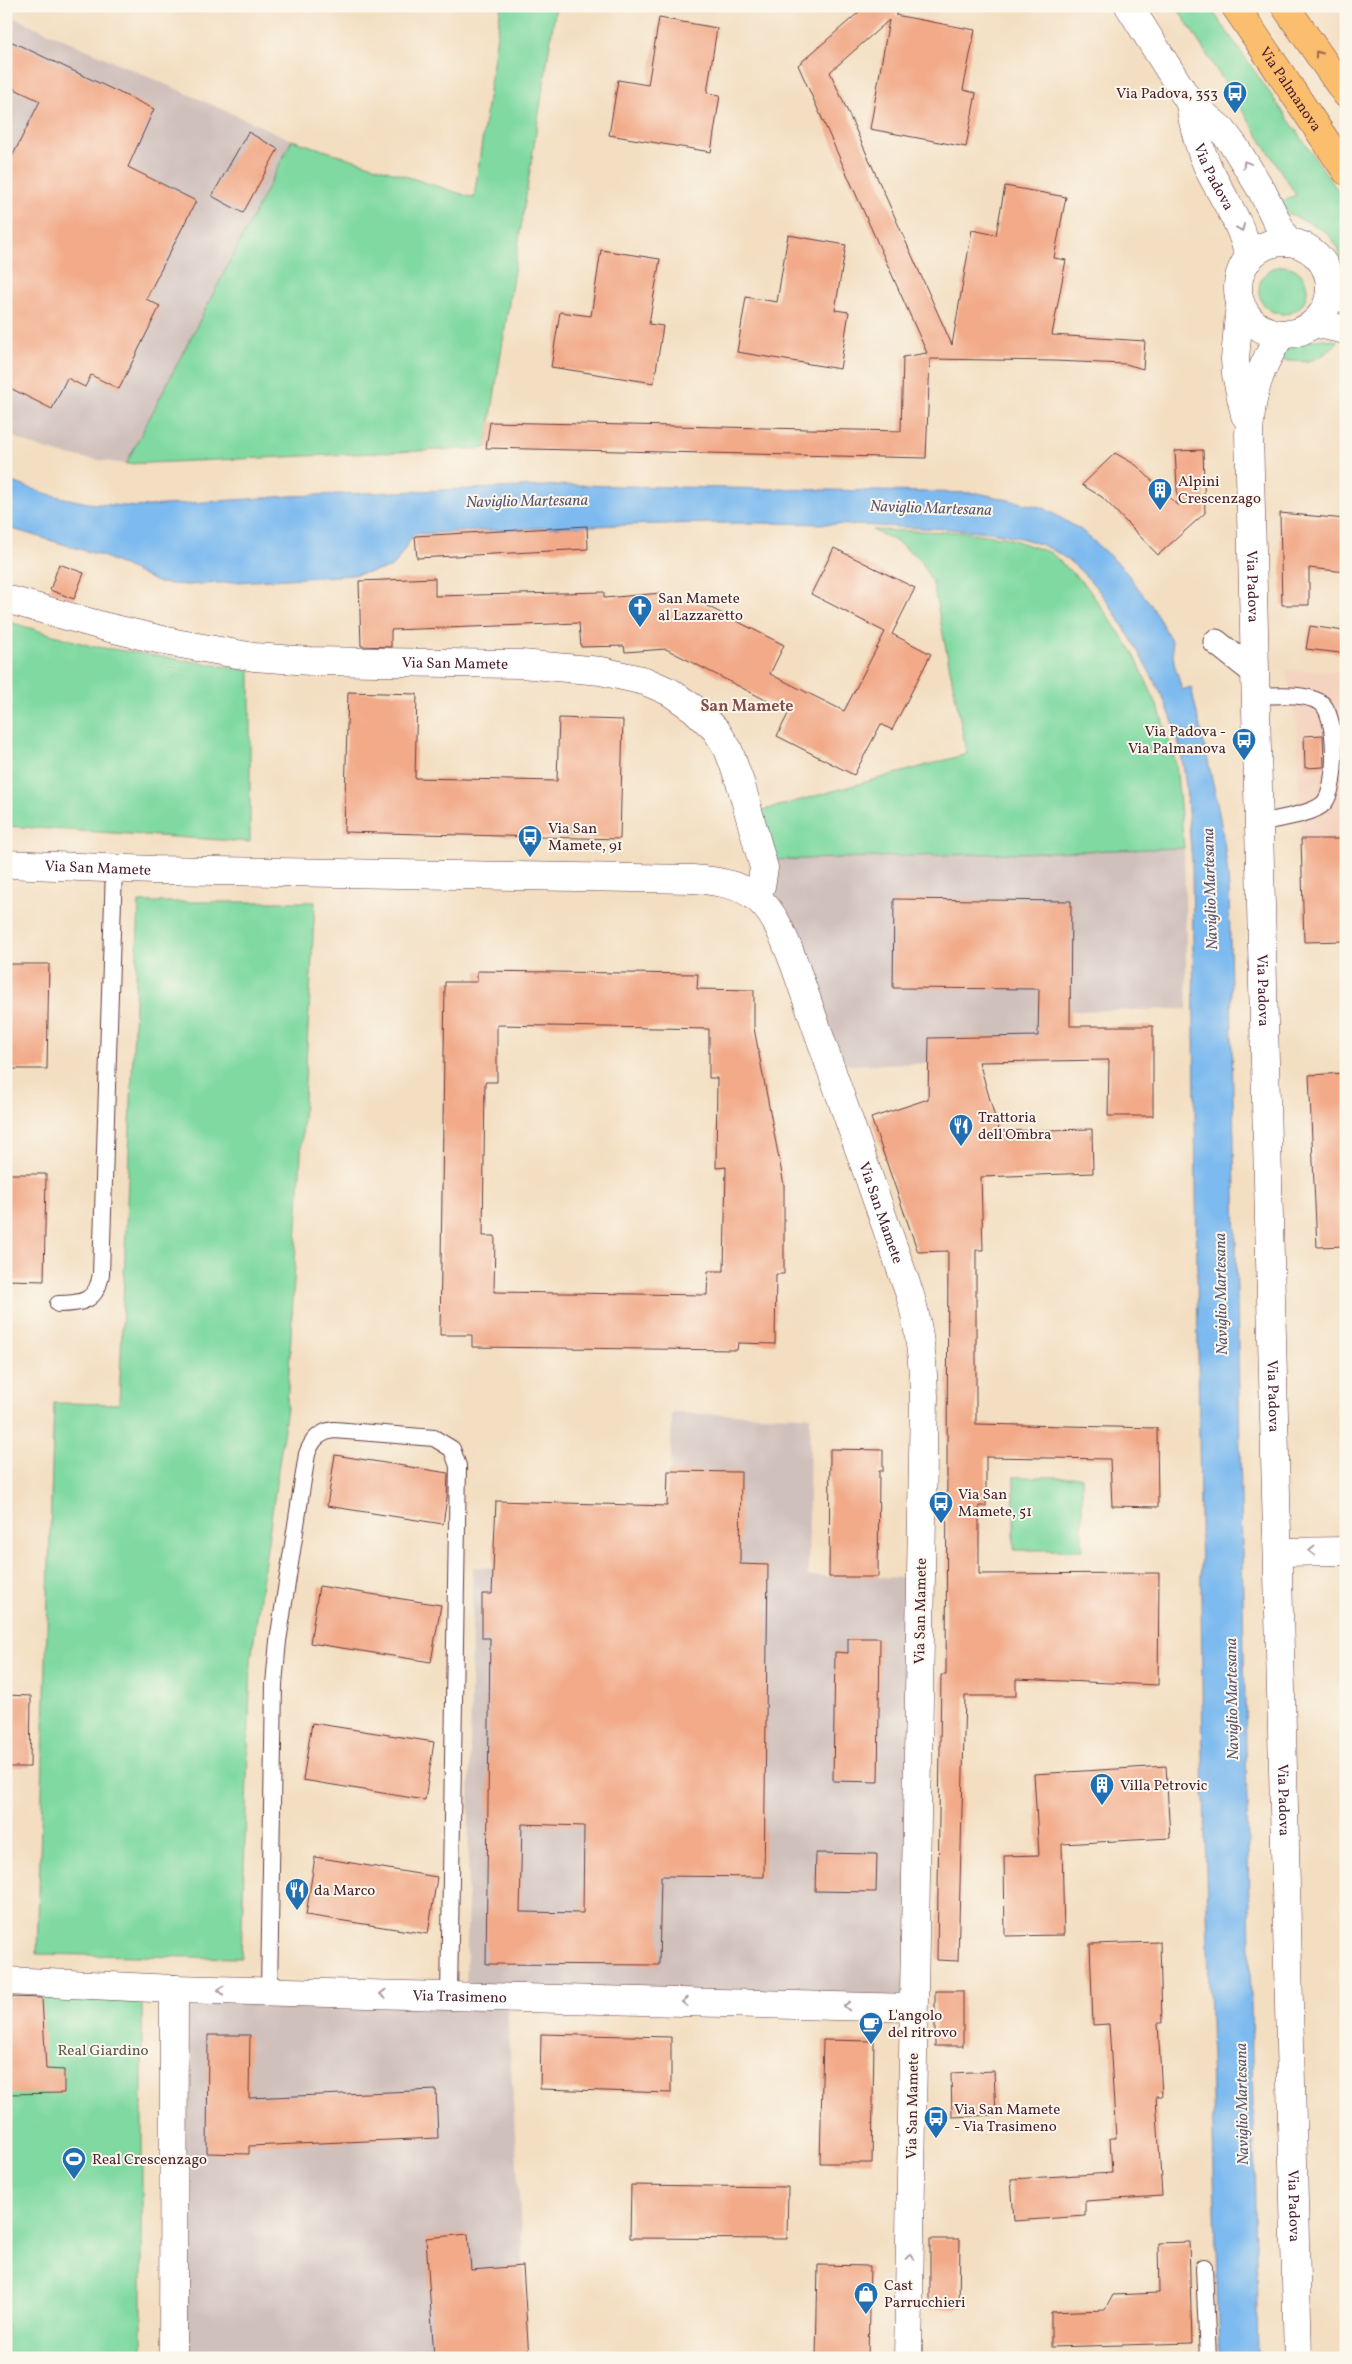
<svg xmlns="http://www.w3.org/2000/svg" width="1352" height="2364" font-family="Vollkorn,serif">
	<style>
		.built { fill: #f4d3c0 }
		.industrial { fill: #d0c0bc }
		.green { fill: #7fd9a0; stroke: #647c66 }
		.water { fill: #7cbaef; stroke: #636c8d }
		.building { fill: #f2aa89; fill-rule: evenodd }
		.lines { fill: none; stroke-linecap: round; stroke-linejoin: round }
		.service-casing { stroke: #633c42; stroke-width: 18 }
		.pedestrian-casing { stroke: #633c42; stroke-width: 27 }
		.minor-casing { stroke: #633c42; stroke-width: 29 }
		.tertiary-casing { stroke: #633c42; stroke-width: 29 }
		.trunk-casing { stroke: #633c42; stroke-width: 29 }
		.service { stroke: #fff; stroke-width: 16 }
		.pedestrian { stroke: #fff; stroke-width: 25 }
		.minor { stroke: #fff; stroke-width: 28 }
		.tertiary { stroke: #fff; stroke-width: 28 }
		.trunk { stroke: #fabe6e; stroke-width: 28 }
		.oneway { stroke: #996749 }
		.oneway2 { stroke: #ae9aa0 }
		.labels { text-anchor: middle; stroke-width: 4; stroke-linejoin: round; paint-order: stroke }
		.street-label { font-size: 15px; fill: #4a1f2b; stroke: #fbf7ec }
		.poi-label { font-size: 15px; fill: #4a1f2b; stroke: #fbf7ec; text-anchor: start }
		.park-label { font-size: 15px; fill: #5a574e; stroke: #fbf7ec }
		.water-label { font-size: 16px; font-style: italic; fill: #5c5570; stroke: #fbf7ec }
		.neighbourhood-label { font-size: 16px; font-weight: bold; fill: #85504c; stroke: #fbf7ec }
	</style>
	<rect width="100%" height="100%" fill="#fbf7ec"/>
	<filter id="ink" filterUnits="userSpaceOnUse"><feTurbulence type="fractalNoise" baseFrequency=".02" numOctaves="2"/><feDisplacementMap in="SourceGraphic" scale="10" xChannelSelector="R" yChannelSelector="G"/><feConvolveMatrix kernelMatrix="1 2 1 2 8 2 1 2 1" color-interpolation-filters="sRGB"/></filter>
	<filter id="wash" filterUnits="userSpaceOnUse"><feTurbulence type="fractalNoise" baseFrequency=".0096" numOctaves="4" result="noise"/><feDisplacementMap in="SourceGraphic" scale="20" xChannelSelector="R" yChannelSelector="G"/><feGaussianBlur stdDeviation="1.12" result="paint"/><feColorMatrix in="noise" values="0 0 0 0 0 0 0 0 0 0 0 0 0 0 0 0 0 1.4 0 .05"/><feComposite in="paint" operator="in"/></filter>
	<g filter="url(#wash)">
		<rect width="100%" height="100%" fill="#f3dec1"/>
		<path class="built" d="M 1286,670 L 1346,672 L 1346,839 L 1301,839 L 1297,724 Z"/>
		<g class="industrial">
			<path d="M 6,14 L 292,140 L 126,464 L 65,455 L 35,446 L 6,434 Z"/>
			<path d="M 1184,848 L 1187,1009 L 1070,1011 L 1070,1061 L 829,1065 L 761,886 L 762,861 Z"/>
			<path d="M 672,1413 L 810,1416 L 808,1576 L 921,1578 L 913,2008 L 466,1997 L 473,1567 L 668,1572 Z"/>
			<path d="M 179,1996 L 507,2003 L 529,2358 L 177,2358 Z"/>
		</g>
		<g class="green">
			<path d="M 501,6 L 556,6 L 486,448 L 126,464 L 292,140 L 474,198 Z"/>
			<path d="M 1176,6 L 1209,6 L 1346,202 L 1346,277 C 1339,249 1337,235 1308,222 C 1301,219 1293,217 1286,212 L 1282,201 L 1296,195 Z"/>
			<circle cx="1283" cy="290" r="24"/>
			<path d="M 1324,339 L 1338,341 C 1321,361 1308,364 1282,360 L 1279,354 C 1294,344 1307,340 1324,339 Z"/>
			<path d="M 872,530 L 964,532 L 1008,538 L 1051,553 L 1087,587 L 1133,652 L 1159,710 L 1176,764 L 1184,848 L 775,860 L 761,811 L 967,754 L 933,584 L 920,559 L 894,540 Z"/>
			<path d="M 6,621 L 91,646 L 250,670 L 250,842 L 6,826 Z"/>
			<path d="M 139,902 L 315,902 L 287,1407 L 251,1660 L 241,1958 L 37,1954 L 54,1403 L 119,1404 Z"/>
			<rect x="1014" y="1477" width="68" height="73"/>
			<path d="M 6,1997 L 142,2002 L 142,2358 L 6,2358 Z"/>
		</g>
		<path class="water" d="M 6,480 L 51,495 L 87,503 L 136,507 L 291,496 L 572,485 L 978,493 L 1044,508 L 1081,530 L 1123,568 L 1151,605 L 1172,642 L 1174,663 L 1182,690 L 1191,687 C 1206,755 1225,821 1229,891 L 1258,2358 L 1219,2358 L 1203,1758 L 1192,860 C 1187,813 1188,762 1171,717 C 1162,692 1148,670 1135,646 C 1116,614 1098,583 1068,560 C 1025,526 951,530 899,527 C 737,518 575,526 414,534 L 395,564 L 390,568 L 353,575 L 187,585 L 159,583 L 103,556 L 6,527 Z"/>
		<g id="blocks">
			<g class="building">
				<path d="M 866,6 L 905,6 L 895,15 L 975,30 L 963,90 L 976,93 L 966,147 L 870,129 L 889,20 L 830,72 L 952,345 L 972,230 L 996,235 L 1005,186 L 1066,197 L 1054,258 L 1066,260 L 1052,335 L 1145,341 L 1143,369 L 1126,364 L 1054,361 L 930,359 L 926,458 L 486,448 L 490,422 L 901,431 L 903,357 L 927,353 L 798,65 Z"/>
				<path d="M 659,18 L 717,28 L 707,93 L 720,95 L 711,152 L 609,135 L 618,80 L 648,85 Z"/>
				<path d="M 6,39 L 154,109 L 128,167 L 196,201 L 146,299 L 160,306 L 119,389 L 91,375 L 85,387 L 67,378 L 52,409 L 6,386 L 6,169 L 40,101 L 6,85 Z"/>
				<path d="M 248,132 L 278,149 L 243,213 L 212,196 Z"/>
				<path d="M 788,235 L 846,245 L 835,310 L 849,312 L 840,369 L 737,352 L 746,297 L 777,302 Z"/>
				<path d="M 601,250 L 660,259 L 649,324 L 663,326 L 654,383 L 551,367 L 560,312 L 591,316 Z"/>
				<path d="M 1203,450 L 1205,513 L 1158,555 L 1102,497 L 1082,485 L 1115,453 L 1136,465 L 1178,506 L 1175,451 Z"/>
				<path d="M 1280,513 L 1346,519 L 1346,572 L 1309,568 L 1309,605 L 1282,605 Z"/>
				<path d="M 587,526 L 588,549 L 417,558 L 415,536 Z"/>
				<path d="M 834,548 L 915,588 L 892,634 L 931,654 L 892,730 L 881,724 L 854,775 L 777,736 L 789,712 L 666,649 L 625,652 L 624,646 L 581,647 L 579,623 L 391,630 L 391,647 L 361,646 L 359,581 L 435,578 L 435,596 L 604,592 L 604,598 L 662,593 L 663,604 L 701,603 L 784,645 L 770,674 L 844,711 L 885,632 L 811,594 Z"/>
				<path d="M 59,564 L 84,573 L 74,599 L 50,590 Z"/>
				<path d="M 1310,626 L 1344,631 L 1340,653 L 1306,649 Z"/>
				<path d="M 348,692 L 417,694 L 415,778 L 557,781 L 559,718 L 623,720 L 620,839 L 344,832 Z"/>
				<path d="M 1343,734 L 1346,734 L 1346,766 L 1344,766 Z"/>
				<path d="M 1323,735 L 1324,767 L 1305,768 L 1304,736 Z"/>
				<path d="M 1301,839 L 1346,839 L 1346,941 L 1304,942 Z"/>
				<path d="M 894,899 L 1071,901 L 1070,1026 L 1153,1026 L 1153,1116 L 1108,1116 L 1109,1060 L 979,1062 L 999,1131 L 1092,1129 L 1093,1173 L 981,1177 L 983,1250 L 976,1250 L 976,1424 L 1157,1428 L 1158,1507 L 1112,1506 L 1110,1459 L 986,1457 L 986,1506 L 979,1506 L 979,1574 L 1159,1573 L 1158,1685 L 1016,1679 L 1016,1696 L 965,1696 L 958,1961 L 937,1960 L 941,1675 L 946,1675 L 948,1251 L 918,1252 L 871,1118 L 928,1099 L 929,1038 L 1038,1036 L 1039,989 L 893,988 Z"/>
				<path d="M 6,964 L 49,964 L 47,1069 L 6,1069 Z"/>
				<path d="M 477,971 L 698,974 L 697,989 L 754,990 L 754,1028 L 784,1185 L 784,1274 L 776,1274 L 775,1344 L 738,1343 L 737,1350 L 472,1347 L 472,1335 L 440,1335 L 445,982 L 477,982 ZM 497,1025 L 709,1029 L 709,1078 L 717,1078 L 716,1168 L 726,1167 L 724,1271 L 708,1271 L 707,1295 L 494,1292 L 495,1236 L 483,1236 L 485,1082 L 497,1082 Z"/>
				<path d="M 1346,1073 L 1346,1246 L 1317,1247 L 1309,1075 Z"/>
				<path d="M 6,1174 L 46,1174 L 44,1281 L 6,1280 Z"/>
				<path d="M 830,1449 L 883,1450 L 883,1471 L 879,1471 L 878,1577 L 829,1577 Z"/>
				<path d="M 335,1455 L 448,1473 L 447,1498 L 443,1524 L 327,1506 Z"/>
				<path d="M 668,1471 L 741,1472 L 740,1564 L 768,1565 L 764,1877 L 661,1876 L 659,1965 L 486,1964 L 490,1638 L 482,1638 L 482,1594 L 492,1594 L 496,1501 L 667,1506 ZM 522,1824 L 584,1826 L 583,1913 L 520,1912 Z"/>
				<path d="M 319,1586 L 441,1605 L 431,1662 L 310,1643 Z"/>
				<path d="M 848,1638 L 880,1638 L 878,1782 L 833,1781 L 835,1652 L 848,1653 Z"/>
				<path d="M 6,1695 L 31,1696 L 30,1767 L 6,1767 Z"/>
				<path d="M 312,1723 L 434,1742 L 425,1800 L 303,1780 Z"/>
				<path d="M 1166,1766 L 1170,1838 L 1062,1844 L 1064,1935 L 1005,1936 L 1004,1856 L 1039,1855 L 1034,1774 Z"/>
				<path d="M 816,1853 L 877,1854 L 876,1892 L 815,1891 Z"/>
				<path d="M 315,1857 L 437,1877 L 428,1934 L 306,1915 Z"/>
				<path d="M 1160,1942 L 1162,2023 L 1158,2023 L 1162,2096 L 1156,2096 L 1162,2196 L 1085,2201 L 1085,2216 L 1014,2221 L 1011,2179 L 1112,2173 L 1110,2138 L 1116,2138 L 1109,2024 L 1093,2025 L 1090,1944 Z"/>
				<rect x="935" y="1991" width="28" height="55"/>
				<path d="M 6,1997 L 42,1998 L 46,2069 L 64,2070 L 64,2093 L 6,2094 Z"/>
				<path d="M 541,2034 L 671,2037 L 671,2093 L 540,2089 Z"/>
				<path d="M 208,2035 L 250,2035 L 249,2098 L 436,2090 L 438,2138 L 249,2146 L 249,2154 L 207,2153 Z"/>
				<path d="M 823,2040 L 874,2041 L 872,2163 L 820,2163 Z"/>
				<path d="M 994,2071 L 996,2115 L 952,2117 L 951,2073 Z"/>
				<path d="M 631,2185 L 788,2187 L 787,2239 L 630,2238 Z"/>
				<path d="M 468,2234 L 471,2270 L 523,2266 L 529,2358 L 434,2358 L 426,2238 Z"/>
				<path d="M 930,2239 L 960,2239 L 959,2309 L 930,2309 Z"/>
				<path d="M 1189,2242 L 1192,2343 L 1051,2347 L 1051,2312 L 1105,2310 L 1113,2295 L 1159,2293 L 1158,2243 Z"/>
				<path d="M 818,2265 L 870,2266 L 868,2358 L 816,2358 Z"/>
			</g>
		</g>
	</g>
	<g filter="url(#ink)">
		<use href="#blocks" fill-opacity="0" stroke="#633c42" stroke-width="1"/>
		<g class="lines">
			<defs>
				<g id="service">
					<path d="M 1255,696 C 1276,696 1301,692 1320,702 C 1338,713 1338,788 1324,803 C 1313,815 1275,819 1259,823"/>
					<path d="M 58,1304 C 82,1304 97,1301 101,1274 L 114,869"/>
					<path d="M 269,1992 L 274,1684 L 278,1641 L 307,1454 C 312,1440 319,1432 334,1430 L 434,1438 L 452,1449 L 458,1466 L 449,1996"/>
					<path d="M 1204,2267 L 1208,2358"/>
				</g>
				<path id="pedestrian" d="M 1216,642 L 1255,673"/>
				<g id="minor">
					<path d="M 1330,292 L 1346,299"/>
					<path d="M 1314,323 L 1346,330"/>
					<path id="s1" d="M 6,599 L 106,627 L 175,643 L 254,657 L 310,661 L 521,664 L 601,671 L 645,681 L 670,692 L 693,708 L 716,730 L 728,749 L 741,785 L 764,868 L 761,886 L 756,897"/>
					<path id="s2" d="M 6,864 L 154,870 L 693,879 C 759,884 771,903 794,963 L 910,1295 C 920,1329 923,1361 924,1396 L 908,2358"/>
					<path d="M 1278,1552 L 1346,1551"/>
					<path id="s3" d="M 6,1981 L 174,1989 L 913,2008"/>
					<path d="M 173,2358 L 174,1989"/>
				</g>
				<g id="tertiary">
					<path d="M 1129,6 L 1190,103 L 1222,130 L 1235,147 L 1262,191 L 1287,242"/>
					<path id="s4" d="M 1190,103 C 1193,127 1199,148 1209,170 C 1224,200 1243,225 1249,259"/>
					<circle cx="1284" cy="288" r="46"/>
					<path d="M 1240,303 L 1235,359 L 1236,374 L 1245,415"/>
					<path id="s5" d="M 1281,335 C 1259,368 1251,394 1249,434 L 1298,2358"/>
				</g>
				<g id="trunk">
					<path id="s6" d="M 1235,6 L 1346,171"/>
					<path d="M 1285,6 L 1346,94"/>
				</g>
			</defs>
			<use href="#service" class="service-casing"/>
			<use href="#pedestrian" class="pedestrian-casing"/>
			<use href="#minor" class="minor-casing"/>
			<use href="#tertiary" class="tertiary-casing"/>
			<use href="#trunk" class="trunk-casing"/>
			<use href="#service" class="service"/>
			<use href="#pedestrian" class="pedestrian"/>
			<use href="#minor" class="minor"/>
			<use href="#tertiary" class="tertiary"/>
			<use href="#trunk" class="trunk"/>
		</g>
		<defs><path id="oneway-chevron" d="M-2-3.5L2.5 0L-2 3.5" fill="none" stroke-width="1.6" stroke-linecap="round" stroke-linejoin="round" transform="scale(1.25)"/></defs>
		<use class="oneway" href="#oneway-chevron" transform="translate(1318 54) rotate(-125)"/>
		<g class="oneway2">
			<use href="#oneway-chevron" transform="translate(1246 164) rotate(-121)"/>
			<use href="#oneway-chevron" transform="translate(1241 228) rotate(68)"/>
			<use href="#oneway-chevron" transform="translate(1312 1551) rotate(179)"/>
			<use href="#oneway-chevron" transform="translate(221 1990) rotate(-178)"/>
			<use href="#oneway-chevron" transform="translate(383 1994) rotate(-179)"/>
			<use href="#oneway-chevron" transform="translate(685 2002) rotate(-179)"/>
			<use href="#oneway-chevron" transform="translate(847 2006) rotate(-179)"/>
			<use href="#oneway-chevron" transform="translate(910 2257) rotate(-89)"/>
		</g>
	</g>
	<defs>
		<symbol id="bus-pin" viewBox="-11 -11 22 30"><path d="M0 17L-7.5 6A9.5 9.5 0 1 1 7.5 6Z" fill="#1f6fb2" stroke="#fbf7ec"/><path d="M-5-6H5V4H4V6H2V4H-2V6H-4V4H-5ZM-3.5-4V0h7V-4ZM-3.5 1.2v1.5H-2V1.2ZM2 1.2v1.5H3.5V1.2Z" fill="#fff"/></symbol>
		<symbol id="building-pin" viewBox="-11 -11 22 30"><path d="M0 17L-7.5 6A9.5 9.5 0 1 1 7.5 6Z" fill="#1f6fb2" stroke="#fbf7ec"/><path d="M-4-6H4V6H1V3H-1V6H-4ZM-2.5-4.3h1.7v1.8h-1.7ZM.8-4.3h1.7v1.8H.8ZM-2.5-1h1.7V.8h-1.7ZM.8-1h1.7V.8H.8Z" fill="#fff"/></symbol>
		<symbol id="church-pin" viewBox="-11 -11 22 30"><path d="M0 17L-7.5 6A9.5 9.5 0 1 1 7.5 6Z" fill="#1f6fb2" stroke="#fbf7ec"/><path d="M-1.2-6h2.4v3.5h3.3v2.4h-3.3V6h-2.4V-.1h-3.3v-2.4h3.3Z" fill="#fff"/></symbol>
		<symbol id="restaurant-pin" viewBox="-11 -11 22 30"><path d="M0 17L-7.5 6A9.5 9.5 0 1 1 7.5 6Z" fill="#1f6fb2" stroke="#fbf7ec"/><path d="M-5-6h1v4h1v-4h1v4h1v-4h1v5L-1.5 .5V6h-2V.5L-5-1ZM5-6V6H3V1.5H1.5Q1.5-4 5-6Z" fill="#fff"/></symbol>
		<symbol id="cafe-pin" viewBox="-11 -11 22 30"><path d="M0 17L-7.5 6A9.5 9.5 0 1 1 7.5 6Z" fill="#1f6fb2" stroke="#fbf7ec"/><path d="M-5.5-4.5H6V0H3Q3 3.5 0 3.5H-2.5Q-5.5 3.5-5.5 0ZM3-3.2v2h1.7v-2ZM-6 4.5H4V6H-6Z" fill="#fff"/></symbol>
		<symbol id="stadium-pin" viewBox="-11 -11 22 30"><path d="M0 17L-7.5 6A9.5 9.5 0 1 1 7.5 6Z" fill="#1f6fb2" stroke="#fbf7ec"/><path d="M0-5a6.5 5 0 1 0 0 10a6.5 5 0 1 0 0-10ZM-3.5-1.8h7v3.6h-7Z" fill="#fff"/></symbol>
		<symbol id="shop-pin" viewBox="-11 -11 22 30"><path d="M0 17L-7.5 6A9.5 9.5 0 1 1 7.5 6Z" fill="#1f6fb2" stroke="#fbf7ec"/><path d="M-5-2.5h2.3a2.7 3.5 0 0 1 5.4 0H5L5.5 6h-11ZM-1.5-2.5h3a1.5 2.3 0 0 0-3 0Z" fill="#fff"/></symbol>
	</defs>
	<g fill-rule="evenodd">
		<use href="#bus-pin" x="1221" y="79" width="28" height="38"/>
		<use href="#building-pin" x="1146" y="476" width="28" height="38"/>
		<use href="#church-pin" x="626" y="593" width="28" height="38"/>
		<use href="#bus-pin" x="1230" y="726" width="28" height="38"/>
		<use href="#bus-pin" x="516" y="823" width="28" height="38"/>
		<use href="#restaurant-pin" x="947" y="1112" width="28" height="38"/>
		<use href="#bus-pin" x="927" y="1489" width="28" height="38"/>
		<use href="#building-pin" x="1088" y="1771" width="28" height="38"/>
		<use href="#restaurant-pin" x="283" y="1876" width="28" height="38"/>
		<use href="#cafe-pin" x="857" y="2010" width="28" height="38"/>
		<use href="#bus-pin" x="922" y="2104" width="28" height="38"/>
		<use href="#stadium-pin" x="60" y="2145" width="28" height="38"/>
		<use href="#shop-pin" x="852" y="2280" width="28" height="38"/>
	</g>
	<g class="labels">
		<g class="street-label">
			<text dy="5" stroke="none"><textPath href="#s6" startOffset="100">Via Palmanova</textPath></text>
			<text dy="5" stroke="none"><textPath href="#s4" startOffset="78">Via Padova</textPath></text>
			<text dy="5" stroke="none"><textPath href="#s5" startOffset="258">Via Padova</textPath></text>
			<text dy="5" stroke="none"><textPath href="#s1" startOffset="456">Via San Mamete</textPath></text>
			<text dy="5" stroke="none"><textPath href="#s2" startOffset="92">Via San Mamete</textPath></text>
			<text dy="5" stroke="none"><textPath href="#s5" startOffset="662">Via Padova</textPath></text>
			<text dy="5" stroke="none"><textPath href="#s2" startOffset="1095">Via San Mamete</textPath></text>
			<text dy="5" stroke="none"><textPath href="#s5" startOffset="1068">Via Padova</textPath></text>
			<text transform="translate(920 1611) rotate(-89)" y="5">Via San Mamete</text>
			<text dy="5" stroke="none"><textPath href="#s5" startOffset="1472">Via Padova</textPath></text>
			<text dy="5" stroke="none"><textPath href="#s3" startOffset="454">Via Trasimeno</textPath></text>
			<text transform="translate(912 2106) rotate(-89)" y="5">Via San Mamete</text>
			<text dy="5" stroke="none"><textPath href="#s5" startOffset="1878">Via Padova</textPath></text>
		</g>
		<g class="poi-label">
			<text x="1218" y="98" text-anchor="end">Via Padova, 353</text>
			<text x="1178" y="486">Alpini<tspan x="1178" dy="17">Crescenzago</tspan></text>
			<text x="658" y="603">San Mamete<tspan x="658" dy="17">al Lazzaretto</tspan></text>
			<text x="1226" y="736" text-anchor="end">Via Padova -<tspan x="1226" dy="17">Via Palmanova</tspan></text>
			<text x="548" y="833">Via San<tspan x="548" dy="17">Mamete, 91</tspan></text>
			<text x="978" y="1122">Trattoria<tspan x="978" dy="17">dell'Ombra</tspan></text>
			<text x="958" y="1499">Via San<tspan x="958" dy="17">Mamete, 51</tspan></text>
			<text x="1120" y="1790">Villa Petrovic</text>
			<text x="314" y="1895">da Marco</text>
			<text x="888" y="2020">L'angolo<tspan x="888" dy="17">del ritrovo</tspan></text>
			<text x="954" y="2114">Via San Mamete<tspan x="954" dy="17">- Via Trasimeno</tspan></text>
			<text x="92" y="2164">Real Crescenzago</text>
			<text x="884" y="2290">Cast<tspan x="884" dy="17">Parrucchieri</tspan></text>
		</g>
		<g class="park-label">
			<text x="103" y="2055">Real Giardino</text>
		</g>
		<g class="water-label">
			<text transform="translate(527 500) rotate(-1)" y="6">Naviglio Martesana</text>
			<text transform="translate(931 507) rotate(2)" y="6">Naviglio Martesana</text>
			<text transform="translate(1209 889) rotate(-92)" y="6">Naviglio Martesana</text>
			<text transform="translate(1220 1294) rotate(-91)" y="6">Naviglio Martesana</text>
			<text transform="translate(1231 1699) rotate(-91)" y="6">Naviglio Martesana</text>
			<text transform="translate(1241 2104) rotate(-91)" y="6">Naviglio Martesana</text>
		</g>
		<g class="neighbourhood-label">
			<text x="747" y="711">San Mamete</text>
		</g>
	</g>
	<rect width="1352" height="2364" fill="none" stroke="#fbf7ec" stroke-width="25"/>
</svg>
